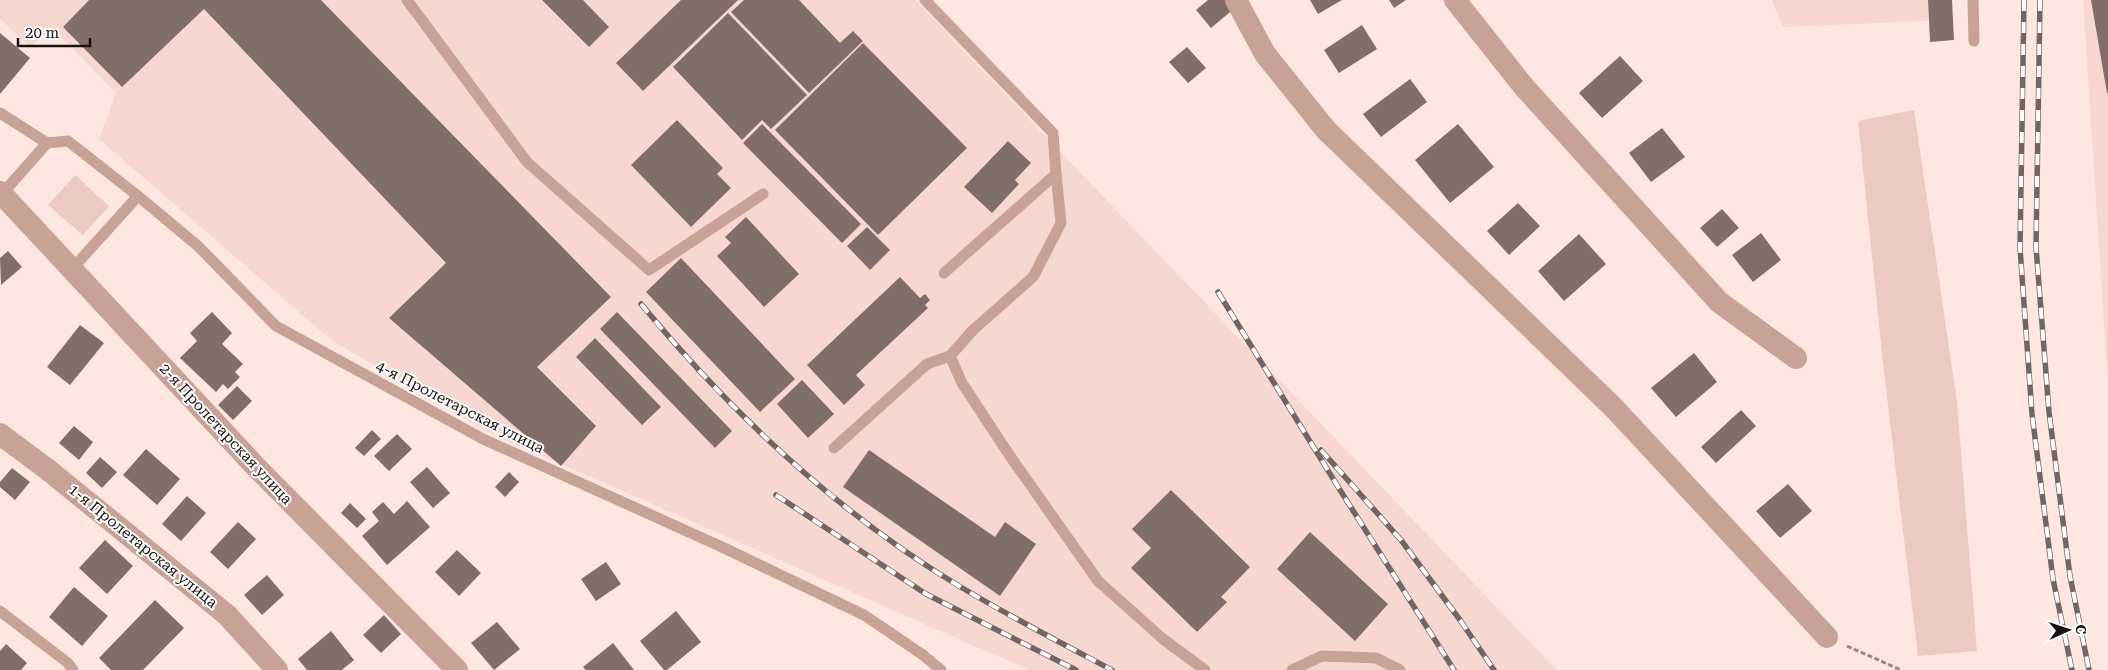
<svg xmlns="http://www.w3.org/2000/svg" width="2108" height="670" font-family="'Roboto Serif',serif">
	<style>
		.built { fill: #f7d8d0 }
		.green { fill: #eccac1 }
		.building { fill: #826e69 }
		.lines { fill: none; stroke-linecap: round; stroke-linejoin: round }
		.path { stroke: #998884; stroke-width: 3; stroke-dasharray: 5 2.5; stroke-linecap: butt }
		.service { stroke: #c8a197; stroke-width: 11 }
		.minor { stroke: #c8a197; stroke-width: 22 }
		.rail-casing { stroke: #736662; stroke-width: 5.5 }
		.rail { stroke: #fff; stroke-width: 4; stroke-dasharray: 11; stroke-linecap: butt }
		.labels { text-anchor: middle; stroke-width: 4; stroke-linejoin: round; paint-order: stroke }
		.street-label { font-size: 15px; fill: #19110f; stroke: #fff }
	</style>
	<rect width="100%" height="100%" fill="#fee7e1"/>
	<g class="built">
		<path d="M 0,0 L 915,0 L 1557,670 L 1029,670 L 486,431 L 331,340 L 99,139 L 116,93 L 53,29 L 30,47 L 0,19 Z"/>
		<path d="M 1772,0 L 1928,0 L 1928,21 L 1782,27 Z"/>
		<path d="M 2083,0 L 2108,0 L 2108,373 L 2107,370 Z"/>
	</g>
	<g class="green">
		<path d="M 1914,110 L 1957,402 L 1977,651 L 1918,656 L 1884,372 L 1858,121 Z"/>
		<path d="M 75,175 L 109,206 L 83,235 L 48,205 Z"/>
	</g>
	<g class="building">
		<path d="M 89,0 L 321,0 L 611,297 L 537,367 L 596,426 L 561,466 L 389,318 L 446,263 L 204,9 L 122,87 L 63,27 Z"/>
		<path d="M 542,0 L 583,0 L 609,27 L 589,47 Z"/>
		<path d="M 681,0 L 738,0 L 643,91 L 616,63 Z"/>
		<path d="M 744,0 L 799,0 L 840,43 L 853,31 L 863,41 L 809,93 L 731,12 Z"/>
		<path d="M 1208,0 L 1230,0 L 1236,7 L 1211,28 L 1196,10 Z"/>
		<path d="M 1310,0 L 1342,0 L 1318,14 Z"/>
		<path d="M 1389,0 L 1406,0 L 1394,8 Z"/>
		<path d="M 1928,0 L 1952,0 L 1954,40 L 1930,42 Z"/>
		<path d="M 2091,0 L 2108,0 L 2108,93 L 2107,93 Z"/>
		<path d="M 728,13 L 807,95 L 771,129 L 762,120 L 742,140 L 673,67 Z"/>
		<path d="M 1362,25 L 1377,49 L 1339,73 L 1324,50 Z"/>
		<path d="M 0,33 L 30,58 L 0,94 Z"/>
		<path d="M 863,43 L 967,148 L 878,235 L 775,130 Z"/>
		<path d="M 1187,47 L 1206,68 L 1188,83 L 1169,62 Z"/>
		<path d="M 1620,56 L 1643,81 L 1602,118 L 1579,93 Z"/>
		<path d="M 1410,79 L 1427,102 L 1381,137 L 1363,114 Z"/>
		<path d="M 677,120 L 723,168 L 717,174 L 731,188 L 691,227 L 631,165 Z"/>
		<path d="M 762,124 L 861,224 L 842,243 L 743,143 Z"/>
		<path d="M 1458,124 L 1494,167 L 1450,203 L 1415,160 Z"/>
		<path d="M 1662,128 L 1685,157 L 1651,182 L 1629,153 Z"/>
		<path d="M 1008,141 L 1031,163 L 1015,180 L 1019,184 L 992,213 L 964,187 Z"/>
		<path d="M 1518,203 L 1540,226 L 1509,255 L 1487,231 Z"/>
		<path d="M 1722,209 L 1739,228 L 1717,247 L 1700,228 Z"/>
		<path d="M 746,217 L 799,274 L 764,307 L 717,256 L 731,243 L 725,237 Z"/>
		<path d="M 867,227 L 890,250 L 870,270 L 847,246 Z"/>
		<path d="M 1761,233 L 1781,260 L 1753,282 L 1732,255 Z"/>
		<path d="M 1579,234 L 1606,264 L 1564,301 L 1538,271 Z"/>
		<path d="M 8,251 L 22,267 L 1,285 L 0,258 Z"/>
		<path d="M 681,258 L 795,379 L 760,412 L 646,292 Z"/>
		<path d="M 900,277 L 920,298 L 925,294 L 930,300 L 925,305 L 928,308 L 856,375 L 865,385 L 844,405 L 807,365 Z"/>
		<path d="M 212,312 L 232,333 L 222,344 L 243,364 L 235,372 L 240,377 L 228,389 L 223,384 L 216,392 L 180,358 L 197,341 L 190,333 Z"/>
		<path d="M 617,312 L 732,431 L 715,448 L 600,329 Z"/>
		<path d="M 80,325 L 104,343 L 70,385 L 47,367 Z"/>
		<path d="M 595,338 L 661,407 L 642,425 L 576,357 Z"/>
		<path d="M 1694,353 L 1717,382 L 1676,417 L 1651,388 Z"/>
		<path d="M 802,380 L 834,414 L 808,438 L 777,404 Z"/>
		<path d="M 237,386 L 252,401 L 233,420 L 218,405 Z"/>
		<path d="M 1741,410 L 1756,426 L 1716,463 L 1701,447 Z"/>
		<path d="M 74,426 L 93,442 L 79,460 L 59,443 Z"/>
		<path d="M 372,430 L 381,439 L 364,456 L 355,448 Z"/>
		<path d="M 397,434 L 412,449 L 389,471 L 374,456 Z"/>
		<path d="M 146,449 L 180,479 L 157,505 L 123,475 Z"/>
		<path d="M 869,450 L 995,537 L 1005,522 L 1036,544 L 1000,596 L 843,487 Z"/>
		<path d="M 100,457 L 117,472 L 102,488 L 86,473 Z"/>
		<path d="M 427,467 L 450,493 L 433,508 L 410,482 Z"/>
		<path d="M 12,468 L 30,482 L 15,500 L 0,487 L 0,482 Z"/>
		<path d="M 509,472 L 519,482 L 505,497 L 495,487 Z"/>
		<path d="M 1788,484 L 1812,511 L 1780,538 L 1756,511 Z"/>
		<path d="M 1171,490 L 1250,567 L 1221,597 L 1227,602 L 1197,632 L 1131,568 L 1151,548 L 1132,529 Z"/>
		<path d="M 187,496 L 206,513 L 181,541 L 162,524 Z"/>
		<path d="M 407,501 L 430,527 L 387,565 L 362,536 L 379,521 L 372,512 L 383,502 L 394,514 Z"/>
		<path d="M 350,503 L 366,519 L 357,528 L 341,513 Z"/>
		<path d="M 238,522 L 256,539 L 228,569 L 210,552 Z"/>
		<path d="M 1310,532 L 1388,604 L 1355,641 L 1277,569 Z"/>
		<path d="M 105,540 L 133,566 L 107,594 L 79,568 Z"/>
		<path d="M 457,550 L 481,573 L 459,596 L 435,572 Z"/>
		<path d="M 606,562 L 621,584 L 596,601 L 581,579 Z"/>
		<path d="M 267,575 L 284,595 L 262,615 L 244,595 Z"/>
		<path d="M 74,587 L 108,616 L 82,646 L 49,617 Z"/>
		<path d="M 155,600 L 184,628 L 143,670 L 111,670 L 99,658 Z"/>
		<path d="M 676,611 L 701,642 L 667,670 L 664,670 L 640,641 Z"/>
		<path d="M 384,615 L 401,634 L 381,653 L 363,635 Z"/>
		<path d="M 497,622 L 520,649 L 494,670 L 471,643 Z"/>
		<path d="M 331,631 L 354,660 L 342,670 L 307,670 L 298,659 Z"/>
		<path d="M 613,643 L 634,670 L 586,670 L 583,667 Z"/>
		<path d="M 6,644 L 27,663 L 21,670 L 0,670 L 0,651 Z"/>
	</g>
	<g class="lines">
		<path class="path" d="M 1847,646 L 1901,670"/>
		<g class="service">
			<path d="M 407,0 L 527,162 L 649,270 L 763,194"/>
			<path d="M 925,0 L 1053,133 L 1056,174 L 944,273"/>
			<path d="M 1973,0 L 1974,41"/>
			<path d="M 0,113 L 47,143 L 68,141 L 138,196"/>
			<path d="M 1056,174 L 1061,223 L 1033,277 L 973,330 L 950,356 L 962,383 L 1010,456 L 1098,581 L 1163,639 L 1205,670"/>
			<path d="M 2,194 L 47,143"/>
			<path d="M 72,269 L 138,196 L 198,246 L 276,326 L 483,439 L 722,547 L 864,615 L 923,655 L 941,670"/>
			<path d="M 834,448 L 927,364 L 950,356"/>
			<path d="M 0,611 L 68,663 L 73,670"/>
			<path d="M 1292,670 L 1322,656 L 1376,658 L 1400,670"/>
		</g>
		<g class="minor">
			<path d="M 1236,0 L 1265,54 L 1326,130 L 1613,407 L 1827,637"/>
			<path d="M 1455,0 L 1524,87 L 1719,302 L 1796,358"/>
			<path d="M 0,192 L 256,467 L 457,670"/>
			<path d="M 0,434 L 47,469 L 227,615 L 277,670"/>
		</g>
		<defs>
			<g id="rail">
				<path d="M 2024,0 L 2020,248 L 2032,414 L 2053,579 L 2072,670"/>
				<path d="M 2040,0 L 2036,247 L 2049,412 L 2070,576 L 2089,670"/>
				<path d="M 1218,292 L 1340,490 L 1454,670"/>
				<path d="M 641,304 C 732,414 838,513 959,586 C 1009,616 1061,643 1112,670"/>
				<path d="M 1321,450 L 1401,540 L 1460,620 L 1494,670"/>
				<path d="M 776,495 L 926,594 L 1076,670"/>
			</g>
		</defs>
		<use href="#rail" class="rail-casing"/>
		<use href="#rail" class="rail"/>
	</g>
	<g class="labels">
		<g class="street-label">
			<text transform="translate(460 407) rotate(27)" y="5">4-я Пролетарская улица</text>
			<text transform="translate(226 434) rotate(47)" y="5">2-я Пролетарская улица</text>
			<text transform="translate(143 546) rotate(39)" y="5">1-я Пролетарская улица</text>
		</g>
	</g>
	<g transform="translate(2068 630) rotate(87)" stroke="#ffffff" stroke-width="4" paint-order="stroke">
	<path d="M0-4L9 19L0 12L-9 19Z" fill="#19110f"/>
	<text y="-8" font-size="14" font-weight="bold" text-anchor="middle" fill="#19110f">С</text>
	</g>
	<path d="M18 38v8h72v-8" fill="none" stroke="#19110f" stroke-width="2.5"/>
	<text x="25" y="38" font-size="15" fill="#19110f" stroke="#ffffff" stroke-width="4" paint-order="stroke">20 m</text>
</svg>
